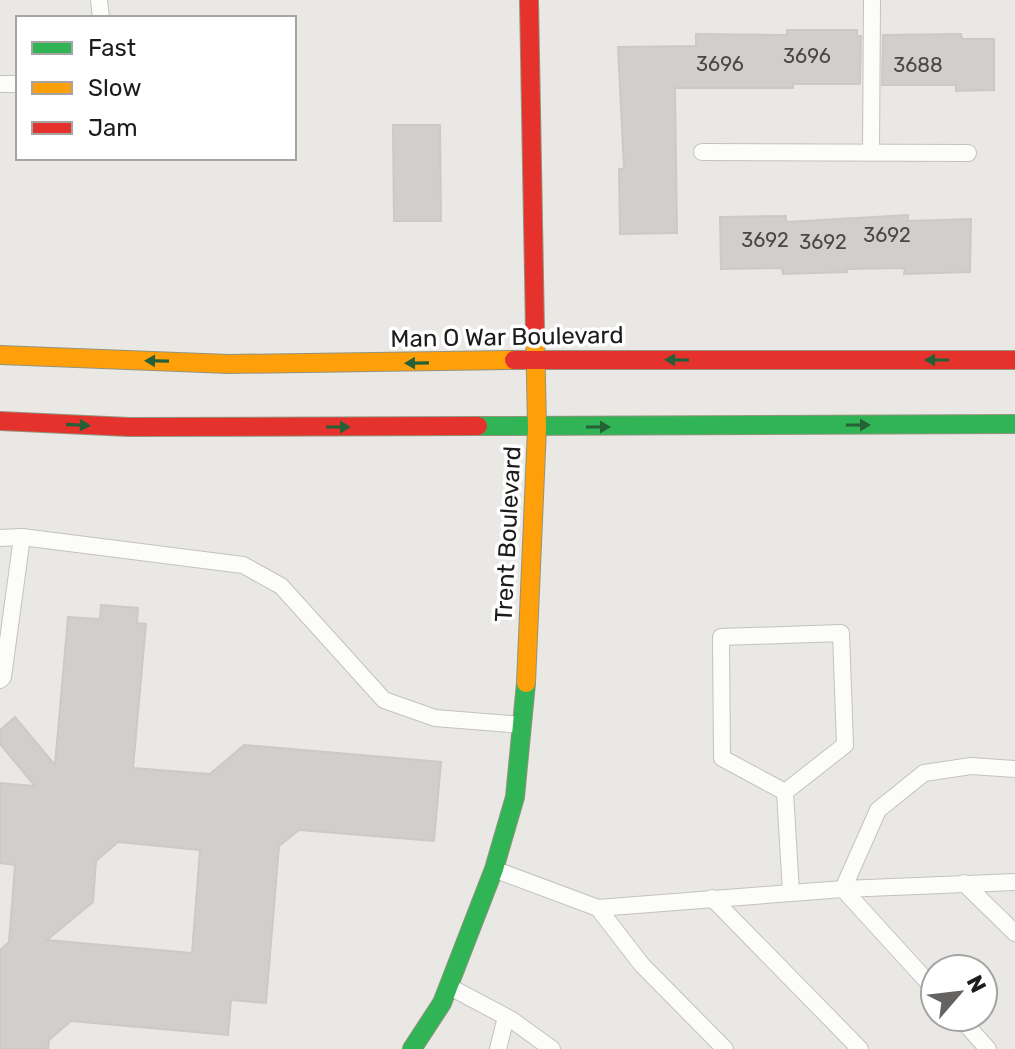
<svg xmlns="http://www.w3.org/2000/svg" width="1015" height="1049" font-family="Rubik,sans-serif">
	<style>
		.building { fill: #d1cecb; stroke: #cdcac6; stroke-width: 2; fill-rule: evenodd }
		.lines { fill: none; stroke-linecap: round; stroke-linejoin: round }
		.lane-casing { stroke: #c3c2c0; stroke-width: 18 }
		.fast-casing { stroke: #93937d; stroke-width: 20 }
		.slow-casing { stroke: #93937d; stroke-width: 20 }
		.jam-casing { stroke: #93937d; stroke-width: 20 }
		.lane { stroke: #fcfcfb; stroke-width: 16 }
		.fast { stroke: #30b455; stroke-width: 18 }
		.slow { stroke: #ff9f0a; stroke-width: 18 }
		.jam { stroke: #e5322d; stroke-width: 18 }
		.oneway { fill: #256036 }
		.labels { text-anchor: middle; stroke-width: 7; stroke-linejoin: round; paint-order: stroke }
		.number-label { font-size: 20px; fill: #494848 }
		.street-label { font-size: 24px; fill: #1c1c1c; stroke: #fff }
	</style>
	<rect width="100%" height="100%" fill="#eae8e4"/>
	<g class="building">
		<path d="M 787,30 L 857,30 L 857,36 L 861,36 L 860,84 L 793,84 L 793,88 L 675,88 L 677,233 L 620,234 L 619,169 L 624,169 L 618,47 L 696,46 L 696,34 L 787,35 Z"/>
		<path d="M 961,34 L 962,39 L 994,39 L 994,90 L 956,91 L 956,85 L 882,85 L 883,35 Z"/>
		<path d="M 393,125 L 440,125 L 441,221 L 394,221 Z"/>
		<path d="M 908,215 L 908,221 L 971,219 L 970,272 L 904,274 L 905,268 L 847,269 L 847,272 L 783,274 L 782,268 L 721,269 L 720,217 L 786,216 L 786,222 Z"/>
		<path d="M 101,605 L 138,608 L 137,623 L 146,624 L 133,768 L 210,774 L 244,745 L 441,762 L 434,841 L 299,830 L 279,846 L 266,1003 L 231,1000 L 228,1035 L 71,1021 L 49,1040 L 48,1049 L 0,1049 L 0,950 L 9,942 L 15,865 L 0,863 L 0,783 L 35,786 L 0,744 L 0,730 L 15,717 L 55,765 L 68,617 L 100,619 ZM 118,842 L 200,850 L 192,953 L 47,940 L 93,902 L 96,861 Z"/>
	</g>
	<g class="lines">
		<defs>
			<g id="lane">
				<path d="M 99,0 L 101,18"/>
				<path d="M 0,84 L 18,84"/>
				<path d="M 702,152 L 968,153"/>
				<path d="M 871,152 L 872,0"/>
				<path d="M 0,538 L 22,537 L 243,565 L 281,586 L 384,700 L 435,718 L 522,725"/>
				<path d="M 0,680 L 3,677 L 22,537"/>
				<path d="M 785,792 L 722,758 L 721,637 L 841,633 L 845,745 L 785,792 L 791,892"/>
				<path d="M 496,870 L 598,908 L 843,889 L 1015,882"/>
				<path d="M 964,883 L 1015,933"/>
				<path d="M 712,898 L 860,1049"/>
				<path d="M 598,908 L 642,965 L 725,1049"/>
				<path d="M 450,987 L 512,1020 L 552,1049"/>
				<path d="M 935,990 L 843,889 L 878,810 L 924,773 L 971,766 L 1015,769"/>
				<path d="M 959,1017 L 988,1049"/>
				<path d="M 498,1049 L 506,1017"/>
			</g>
			<g id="fast">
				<path d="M 478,426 L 1015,424"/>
				<path d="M 412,1049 L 442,1003 L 494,869 L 515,797 L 526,683"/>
			</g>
			<g id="slow">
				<path d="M 0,355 L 229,364 L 514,360"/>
				<path d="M 526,683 L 537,428 L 535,331"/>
			</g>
			<g id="jam">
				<path d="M 529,0 L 535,331"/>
				<path d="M 514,360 L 1015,360"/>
				<path d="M 0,421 L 129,427 L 478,426"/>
			</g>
		</defs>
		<use href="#lane" class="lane-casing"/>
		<use href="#fast" class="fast-casing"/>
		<use href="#slow" class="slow-casing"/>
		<use href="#jam" class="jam-casing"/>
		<use href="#lane" class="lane"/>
		<use href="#fast" class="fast"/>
		<use href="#slow" class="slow"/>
		<use href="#jam" class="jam"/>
	</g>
	<defs><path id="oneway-solid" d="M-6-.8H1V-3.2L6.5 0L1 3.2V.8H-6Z" transform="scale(2)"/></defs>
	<g class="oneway">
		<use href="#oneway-solid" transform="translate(677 360) rotate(-179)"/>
		<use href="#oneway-solid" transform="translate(937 360) rotate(180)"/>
		<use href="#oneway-solid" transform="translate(157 361) rotate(-179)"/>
		<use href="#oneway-solid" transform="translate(417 363) rotate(179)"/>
		<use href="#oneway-solid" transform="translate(78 425) rotate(3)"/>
		<use href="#oneway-solid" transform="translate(858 425)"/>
		<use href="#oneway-solid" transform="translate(338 427)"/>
		<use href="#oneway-solid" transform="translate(598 427)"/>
	</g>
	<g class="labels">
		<g class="number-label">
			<text x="807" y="63">3696</text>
			<text x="720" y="71">3696</text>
			<text x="918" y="72">3688</text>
			<text x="887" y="242">3692</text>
			<text x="765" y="247">3692</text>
			<text x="823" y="249">3692</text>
		</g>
		<g class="street-label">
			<text transform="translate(507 337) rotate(-1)" y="8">Man O War Boulevard</text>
			<text transform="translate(508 534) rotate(-87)" y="8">Trent Boulevard</text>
		</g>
	</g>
	<rect x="16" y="16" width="280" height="144" fill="#ffffff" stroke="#a4a4a4" stroke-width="2"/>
	<rect x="32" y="42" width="40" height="12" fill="#30b455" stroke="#a4a4a4" stroke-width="2"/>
	<text x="88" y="56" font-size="24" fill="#1c1c1c">Fast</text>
	<rect x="32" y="82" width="40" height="12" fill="#ff9f0a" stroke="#a4a4a4" stroke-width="2"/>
	<text x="88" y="96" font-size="24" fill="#1c1c1c">Slow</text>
	<rect x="32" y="122" width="40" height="12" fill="#e5322d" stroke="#a4a4a4" stroke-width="2"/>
	<text x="88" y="136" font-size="24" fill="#1c1c1c">Jam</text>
	<g transform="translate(959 993) rotate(62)"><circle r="38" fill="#ffffff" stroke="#a4a4a4" stroke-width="2"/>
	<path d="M0-6L14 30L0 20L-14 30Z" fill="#646362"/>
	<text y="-12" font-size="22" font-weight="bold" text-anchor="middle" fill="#1c1c1c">N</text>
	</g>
</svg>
